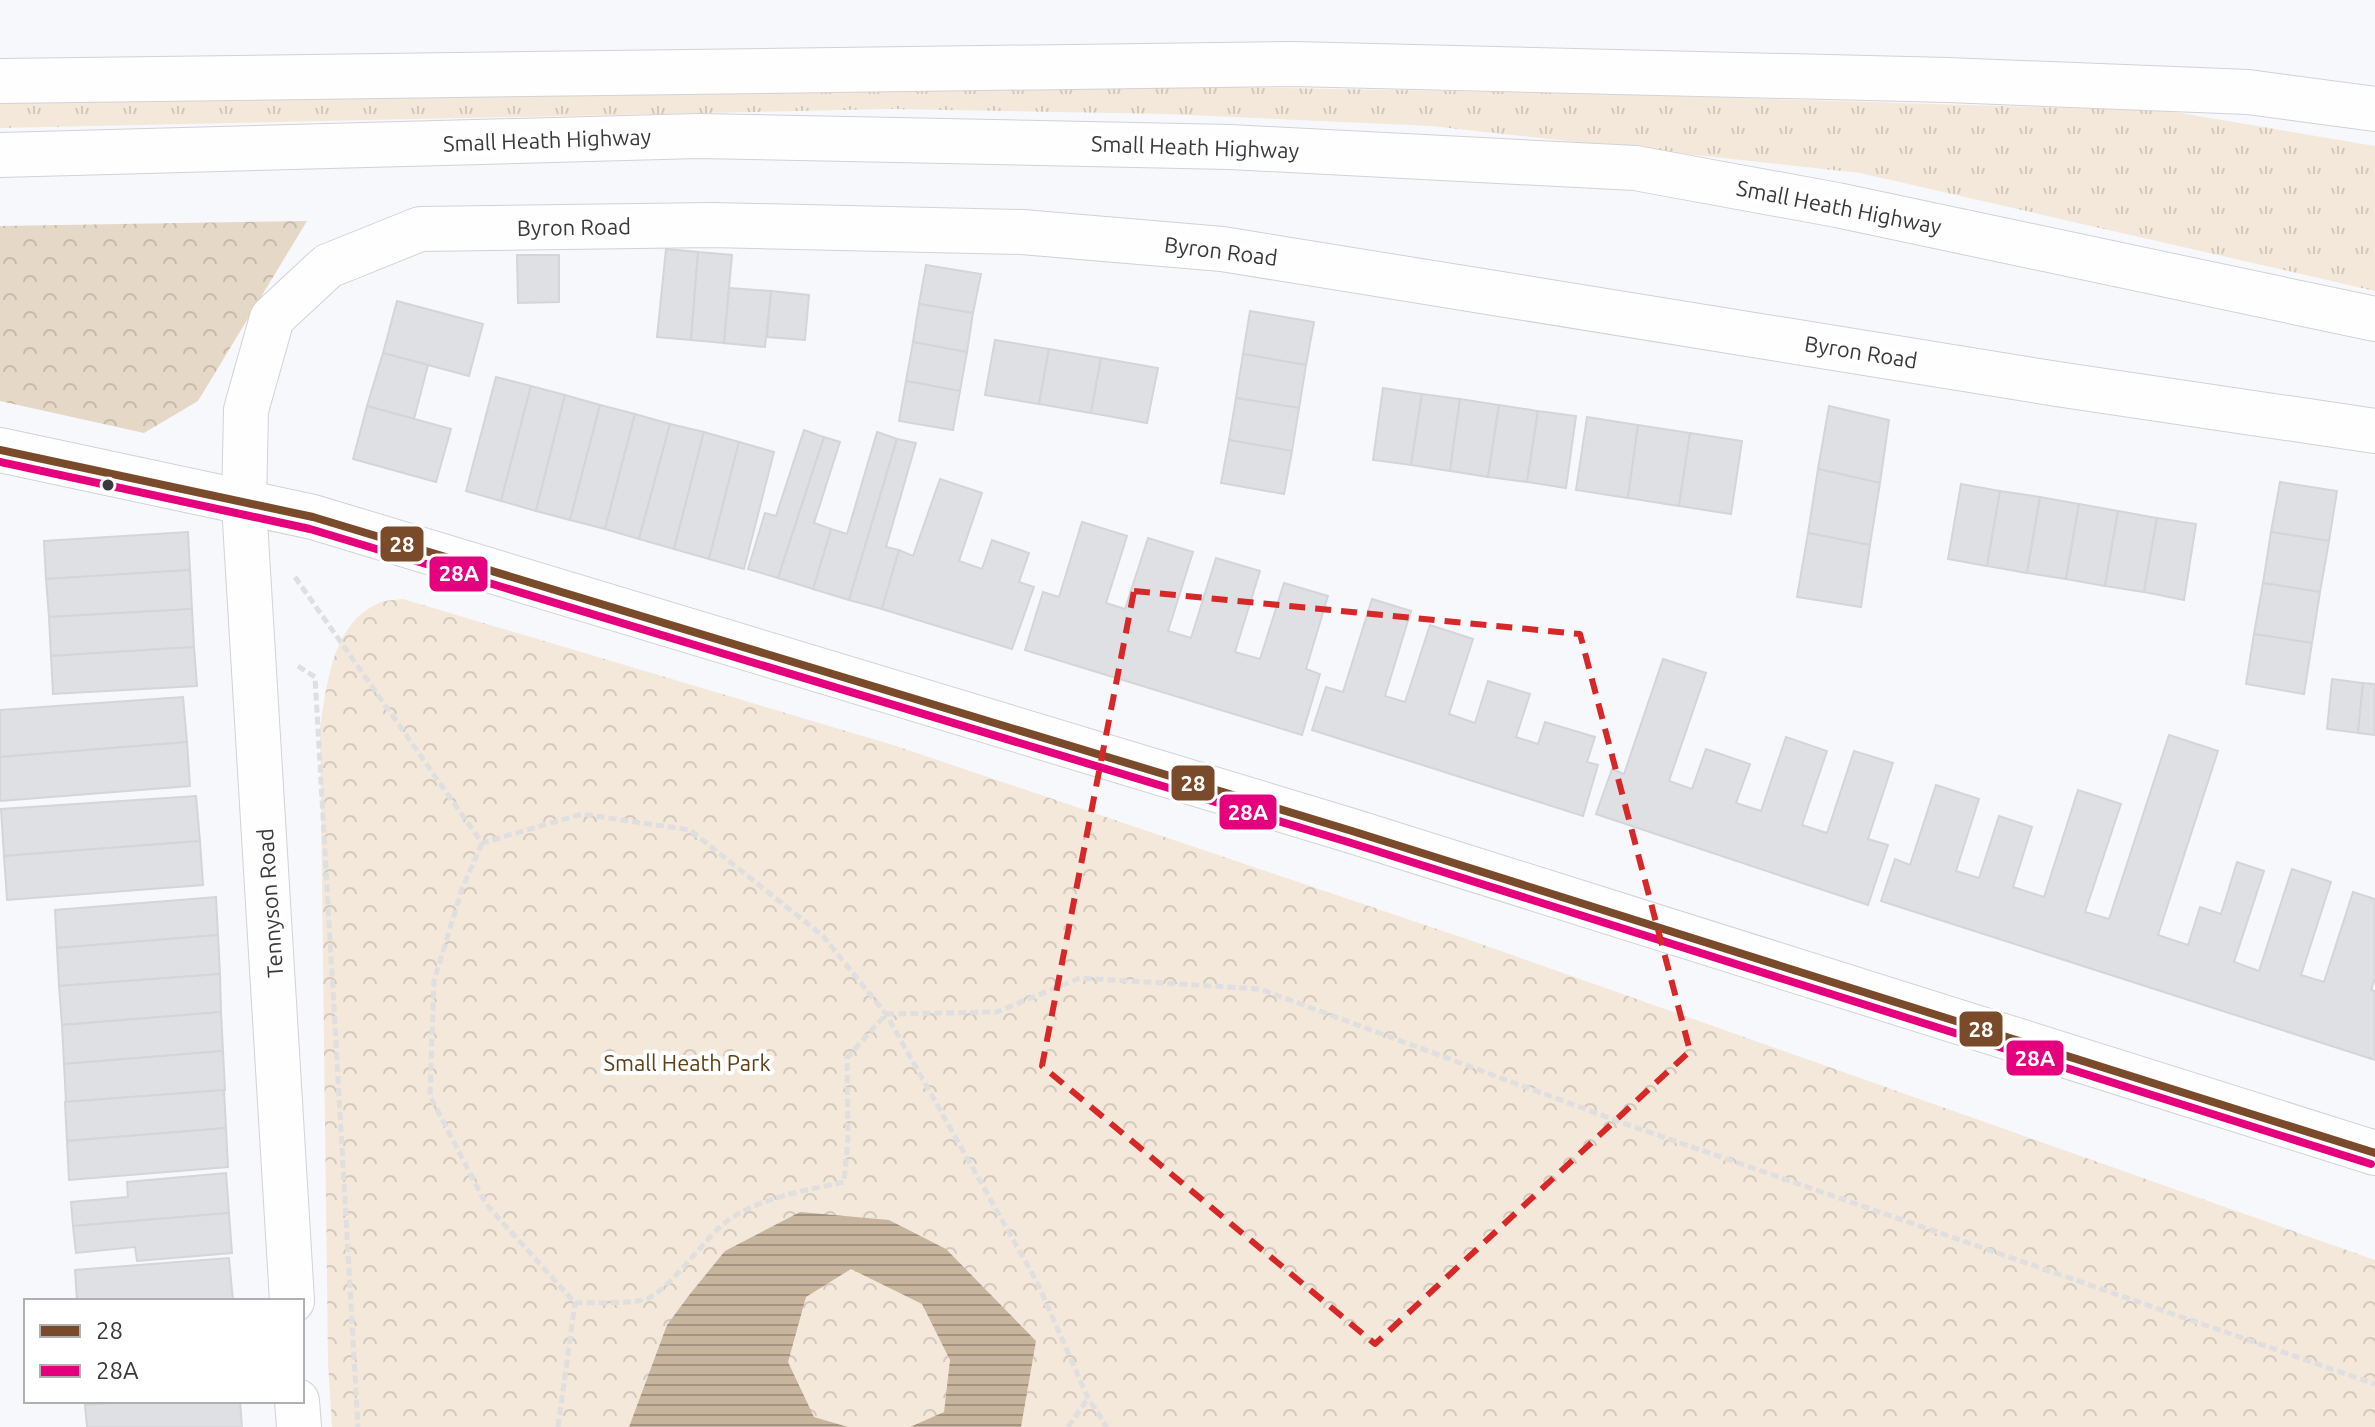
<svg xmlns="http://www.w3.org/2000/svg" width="2375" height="1427" font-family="Ubuntu,sans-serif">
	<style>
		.grass { fill: url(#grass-tufts) }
		.forest { fill: url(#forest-crowns) }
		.park { fill: url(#park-crowns) }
		.water { fill: url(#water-rules) }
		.building { fill: #dfe0e3; stroke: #d4d5d9; stroke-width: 2 }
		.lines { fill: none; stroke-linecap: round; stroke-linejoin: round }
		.minor-casing { stroke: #d2d2d5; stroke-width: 46 }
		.tertiary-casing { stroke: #d2d2d5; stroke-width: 46 }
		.trunk-casing { stroke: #d2d2d5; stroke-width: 46 }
		.path { stroke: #dfdfe0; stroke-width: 5; stroke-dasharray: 8 4; stroke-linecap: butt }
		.minor { stroke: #fefeff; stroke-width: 44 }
		.tertiary { stroke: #fefeff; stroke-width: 44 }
		.trunk { stroke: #fefeff; stroke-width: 44 }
		.bus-1-casing { stroke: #fff; stroke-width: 14 }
		.bus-2-casing { stroke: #fff; stroke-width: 14 }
		.bus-1 { stroke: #7a4b2a; stroke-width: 8 }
		.bus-2 { stroke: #e5007d; stroke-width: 8 }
		.marked { fill: none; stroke: #d62828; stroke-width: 6; stroke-dasharray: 16 10; stroke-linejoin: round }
		.bus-dot { fill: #3a3a3e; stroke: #fff; stroke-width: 3 }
		.labels { text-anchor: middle; stroke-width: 8; stroke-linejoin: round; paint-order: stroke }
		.street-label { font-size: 22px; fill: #3a3a3e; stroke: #fff }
		.park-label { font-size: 22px; fill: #5e4116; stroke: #fff }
		.line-badge { stroke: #fff; stroke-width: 3 }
		.badge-label { font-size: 22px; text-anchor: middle; font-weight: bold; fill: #fff }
	</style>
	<defs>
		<pattern id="grass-tufts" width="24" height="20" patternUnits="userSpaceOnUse" patternTransform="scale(2)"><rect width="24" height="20" fill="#f4e8da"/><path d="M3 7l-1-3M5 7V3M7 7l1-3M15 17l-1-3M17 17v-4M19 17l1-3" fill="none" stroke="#d2c8bc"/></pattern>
		<pattern id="forest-crowns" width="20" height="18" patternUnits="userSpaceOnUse" patternTransform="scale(2)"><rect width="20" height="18" fill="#e6d8c6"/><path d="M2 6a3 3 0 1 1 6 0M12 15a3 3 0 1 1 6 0" fill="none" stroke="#c6baab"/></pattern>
		<pattern id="park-crowns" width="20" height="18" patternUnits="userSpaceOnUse" patternTransform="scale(2)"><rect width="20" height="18" fill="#f4e8da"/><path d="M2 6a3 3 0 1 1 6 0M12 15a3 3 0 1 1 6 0" fill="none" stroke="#d2c8bc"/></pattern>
		<pattern id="water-rules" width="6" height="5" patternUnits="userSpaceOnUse" patternTransform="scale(2)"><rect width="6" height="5" fill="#c7b59e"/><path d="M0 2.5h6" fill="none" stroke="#a39482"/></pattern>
	</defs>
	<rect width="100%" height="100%" fill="#f7f8fc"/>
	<path class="grass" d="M 1013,83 L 1602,94 L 2169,111 L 2375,146 L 2375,291 L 1860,173 L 1431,126 L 1166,114 L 890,109 L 0,128 L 0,101 Z"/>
	<path class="forest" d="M 307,221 L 198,401 L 144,433 L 0,401 L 0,226 Z"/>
	<path class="park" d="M 403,599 L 893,745 L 1484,945 L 2375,1260 L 2375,1427 L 332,1427 L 328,1363 L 320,728 C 327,685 332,623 379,603 C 385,600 396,600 403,599 Z"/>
	<path class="water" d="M 800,1212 L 889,1220 L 946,1249 L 1036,1341 L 1021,1427 L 910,1427 L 944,1412 L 950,1360 L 922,1304 L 851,1269 L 806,1297 L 788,1362 L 814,1417 L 848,1427 L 629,1427 L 667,1325 L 690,1294 L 725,1251 Z"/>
	<g class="building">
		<path d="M 666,249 L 698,252 L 691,340 L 657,337 Z"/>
		<path d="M 698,252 L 732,255 L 724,343 L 691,340 Z"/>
		<path d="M 517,255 L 559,255 L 559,302 L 518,303 Z"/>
		<path d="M 926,265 L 981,274 L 973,313 L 919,304 Z"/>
		<path d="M 729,288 L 771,291 L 765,347 L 724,343 Z"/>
		<path d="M 771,291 L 809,295 L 805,340 L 767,337 Z"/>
		<path d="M 397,301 L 483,324 L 469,376 L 383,353 Z"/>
		<path d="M 919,304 L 973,313 L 967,352 L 913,342 Z"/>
		<path d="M 1250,311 L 1314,322 L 1306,365 L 1243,354 Z"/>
		<path d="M 995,340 L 1049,349 L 1039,404 L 985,395 Z"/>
		<path d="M 913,342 L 967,352 L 960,391 L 906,381 Z"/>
		<path d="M 1049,349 L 1101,358 L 1091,413 L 1039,404 Z"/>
		<path d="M 383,353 L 428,365 L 414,419 L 367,406 Z"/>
		<path d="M 1243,354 L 1306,365 L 1299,408 L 1236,398 Z"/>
		<path d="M 1101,358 L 1158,368 L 1147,423 L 1091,413 Z"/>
		<path d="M 496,377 L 531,386 L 501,501 L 466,491 Z"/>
		<path d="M 906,381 L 960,391 L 953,430 L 899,421 Z"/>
		<path d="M 531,386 L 565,395 L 536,511 L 501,501 Z"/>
		<path d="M 1383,388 L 1422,394 L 1411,465 L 1373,460 Z"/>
		<path d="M 1422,394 L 1460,399 L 1450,471 L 1411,465 Z"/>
		<path d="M 565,395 L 600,405 L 570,520 L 536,511 Z"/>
		<path d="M 1236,398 L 1299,408 L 1292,451 L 1229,440 Z"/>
		<path d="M 1460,399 L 1499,405 L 1488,477 L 1450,471 Z"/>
		<path d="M 600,405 L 635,414 L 605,529 L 570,520 Z"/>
		<path d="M 1499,405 L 1538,411 L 1527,482 L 1488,477 Z"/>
		<path d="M 367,406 L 451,429 L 436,482 L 353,459 Z"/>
		<path d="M 1829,406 L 1889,420 L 1880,483 L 1818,469 Z"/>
		<path d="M 1538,411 L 1576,416 L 1566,488 L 1527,482 Z"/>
		<path d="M 635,414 L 670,424 L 639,539 L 605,529 Z"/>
		<path d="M 1587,417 L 1638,425 L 1628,498 L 1576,490 Z"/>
		<path d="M 670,424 L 704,432 L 674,549 L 639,539 Z"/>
		<path d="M 1638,425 L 1690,433 L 1679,506 L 1628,498 Z"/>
		<path d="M 804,430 L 824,437 L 778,578 L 748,569 L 765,513 L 776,516 Z"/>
		<path d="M 704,432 L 739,442 L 709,559 L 674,549 Z"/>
		<path d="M 877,432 L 897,439 L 849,600 L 813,589 L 831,529 L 847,534 Z"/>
		<path d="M 1690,433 L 1742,441 L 1731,514 L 1679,506 Z"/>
		<path d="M 824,437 L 840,442 L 814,523 L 831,529 L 813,589 L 778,578 Z"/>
		<path d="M 897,439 L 916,443 L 886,547 L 899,550 L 882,609 L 849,600 Z"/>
		<path d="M 1229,440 L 1292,451 L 1284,494 L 1221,483 Z"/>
		<path d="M 739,442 L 774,452 L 744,569 L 709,559 Z"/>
		<path d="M 1818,469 L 1880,483 L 1870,545 L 1808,533 Z"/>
		<path d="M 940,479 L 982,493 L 959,561 L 982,569 L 992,540 L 1029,553 L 1019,582 L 1034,587 L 1012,649 L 882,609 L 899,550 L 913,556 Z"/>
		<path d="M 2280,482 L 2337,491 L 2329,541 L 2271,532 Z"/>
		<path d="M 1961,484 L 2000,491 L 1987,566 L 1948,559 Z"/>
		<path d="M 2000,491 L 2040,497 L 2027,573 L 1987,566 Z"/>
		<path d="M 2040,497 L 2079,504 L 2066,579 L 2027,573 Z"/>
		<path d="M 2079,504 L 2118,511 L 2105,586 L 2066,579 Z"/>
		<path d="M 2118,511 L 2157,518 L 2144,592 L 2105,586 Z"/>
		<path d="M 2157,518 L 2196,524 L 2184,600 L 2144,592 Z"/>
		<path d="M 1082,522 L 1127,536 L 1106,603 L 1125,609 L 1148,538 L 1193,552 L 1168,631 L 1191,638 L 1216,558 L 1260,571 L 1235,652 L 1260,659 L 1284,583 L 1328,596 L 1306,669 L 1320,674 L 1302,735 L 1025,650 L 1043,592 L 1059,597 Z"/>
		<path d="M 188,532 L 190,570 L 46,579 L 44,541 Z"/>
		<path d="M 2271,532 L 2329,541 L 2320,592 L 2263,583 Z"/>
		<path d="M 1808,533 L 1870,545 L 1861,607 L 1797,597 Z"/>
		<path d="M 190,570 L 192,609 L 49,617 L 46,579 Z"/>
		<path d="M 2263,583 L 2320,592 L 2312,643 L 2254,634 Z"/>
		<path d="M 1372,599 L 1411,611 L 1385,696 L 1405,702 L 1430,625 L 1473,639 L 1449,714 L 1475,723 L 1488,681 L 1530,694 L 1516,737 L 1538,744 L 1545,722 L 1595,737 L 1587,762 L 1598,765 L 1583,816 L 1312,730 L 1326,687 L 1343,692 Z"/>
		<path d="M 192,609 L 194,647 L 51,656 L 49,617 Z"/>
		<path d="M 2254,634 L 2312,643 L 2304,694 L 2246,684 Z"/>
		<path d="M 194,647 L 197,686 L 53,694 L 51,656 Z"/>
		<path d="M 1663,659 L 1706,673 L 1669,781 L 1692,789 L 1706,749 L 1750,764 L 1736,803 L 1761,811 L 1786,737 L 1827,751 L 1802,825 L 1827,833 L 1854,751 L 1893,763 L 1868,839 L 1888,845 L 1868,905 L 1596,814 L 1612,769 L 1624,774 Z"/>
		<path d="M 2332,679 L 2363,683 L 2358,733 L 2327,729 Z"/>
		<path d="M 2363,683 L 2375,684 L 2375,735 L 2358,733 Z"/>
		<path d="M 183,697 L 187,742 L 0,757 L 0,710 Z"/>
		<path d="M 2169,735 L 2218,751 L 2158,935 L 2188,945 L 2200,907 L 2221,914 L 2237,862 L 2264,871 L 2234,962 L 2259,971 L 2292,869 L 2331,882 L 2301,975 L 2324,982 L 2353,892 L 2375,899 L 2375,978 L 2371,990 L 2375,991 L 2375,1060 L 1881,901 L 1895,859 L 1910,865 L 1936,785 L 1979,799 L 1956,871 L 1979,878 L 1999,816 L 2032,827 L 2013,887 L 2044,897 L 2078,790 L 2121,804 L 2085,912 L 2109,919 Z"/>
		<path d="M 187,742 L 190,786 L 0,801 L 0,757 Z"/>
		<path d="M 196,796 L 200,841 L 4,856 L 1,809 Z"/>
		<path d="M 200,841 L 203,885 L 7,900 L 4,856 Z"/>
		<path d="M 216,897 L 218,935 L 57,948 L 55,910 Z"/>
		<path d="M 218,935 L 220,974 L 59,986 L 57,948 Z"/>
		<path d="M 220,974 L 221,1012 L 62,1025 L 59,986 Z"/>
		<path d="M 221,1012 L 223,1051 L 64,1064 L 62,1025 Z"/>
		<path d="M 223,1051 L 225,1090 L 66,1102 L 64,1064 Z"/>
		<path d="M 224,1090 L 226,1128 L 67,1141 L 65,1102 Z"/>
		<path d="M 226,1128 L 228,1167 L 69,1180 L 67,1141 Z"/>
		<path d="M 226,1173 L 229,1213 L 73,1226 L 71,1202 L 128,1197 L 127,1182 Z"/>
		<path d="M 229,1213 L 232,1253 L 137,1261 L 135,1247 L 76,1253 L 73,1226 Z"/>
		<path d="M 229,1258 L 233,1301 L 77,1301 L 75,1270 Z"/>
		<path d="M 85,1401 L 136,1401 L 85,1405 Z"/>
		<path d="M 136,1401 L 240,1401 L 242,1427 L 87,1427 L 85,1405 Z"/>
	</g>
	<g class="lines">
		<defs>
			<g id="minor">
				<path d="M 292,1301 L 244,505 L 246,410 L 272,318 L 328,266 L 420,229 L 712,225 L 1022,232 L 1222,249 L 2057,384 L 2375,431"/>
				<path d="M 297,1401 L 299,1427"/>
			</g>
			<path id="tertiary" d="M 0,450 L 313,517 L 1352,831 L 2375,1153"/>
			<g id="trunk">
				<path d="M 0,81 L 1293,64 L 1948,80 L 2248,92 L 2375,109"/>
				<path d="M 0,155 L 698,136 L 1230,147 L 1635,168 L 1837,205 L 2375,319"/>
			</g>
		</defs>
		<use href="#minor" class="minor-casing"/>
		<use href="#tertiary" class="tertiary-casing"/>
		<use href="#trunk" class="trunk-casing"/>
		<g class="path">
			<path d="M 295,577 L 482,843 L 582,814 L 690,830 L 823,936 L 886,1014 L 1037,1282 L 1088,1398 L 1107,1427"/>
			<path d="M 298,666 L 315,677 L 358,1427"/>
			<path d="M 482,843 L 462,889 L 434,981 L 430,1096 L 486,1204 L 575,1303 C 597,1302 621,1304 643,1300 C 668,1295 706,1233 733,1217 C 765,1197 807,1190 844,1182 L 848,1138 L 847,1058 L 886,1014 L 997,1012 L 1080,978 L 1260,989 L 1623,1123 L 2375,1384"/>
			<path d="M 558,1427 L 575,1303"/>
			<path d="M 1068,1427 L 1088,1398"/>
		</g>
		<use href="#minor" class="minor"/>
		<use href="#tertiary" class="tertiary"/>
		<use href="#trunk" class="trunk"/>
		<defs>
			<path id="bus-1" d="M 0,450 L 313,517 L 1352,831 L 2375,1153"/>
			<path id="bus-2" d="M 0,462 L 310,529 L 1348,842 L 2371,1164"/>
		</defs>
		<use href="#bus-1" class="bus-1-casing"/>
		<use href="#bus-2" class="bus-2-casing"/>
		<use href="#bus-1" class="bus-1"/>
		<use href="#bus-2" class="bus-2"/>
	</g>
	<path class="marked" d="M 1134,591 L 1580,634 L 1690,1051 L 1375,1344 L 1042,1066 Z"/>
	<circle class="bus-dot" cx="108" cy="485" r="7"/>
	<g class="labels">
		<g class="street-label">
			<text transform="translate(547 140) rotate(-2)" y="8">Small Heath Highway</text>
			<text transform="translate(1195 147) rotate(2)" y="8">Small Heath Highway</text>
			<text transform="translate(1839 207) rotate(11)" y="8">Small Heath Highway</text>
			<text transform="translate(574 227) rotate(-1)" y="8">Byron Road</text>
			<text transform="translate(1221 251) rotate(7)" y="8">Byron Road</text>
			<text transform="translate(1861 352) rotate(9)" y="8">Byron Road</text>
			<text transform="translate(270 903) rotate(-94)" y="8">Tennyson Road</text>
		</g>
		<g class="park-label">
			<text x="687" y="1071">Small Heath Park</text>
		</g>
	</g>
	<g class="line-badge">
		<rect x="379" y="525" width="46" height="38" rx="8" fill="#7a4b2a"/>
		<rect x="428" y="555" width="61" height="38" rx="8" fill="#e5007d"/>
		<rect x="1170" y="764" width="46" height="38" rx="8" fill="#7a4b2a"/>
		<rect x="1218" y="793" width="60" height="38" rx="8" fill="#e5007d"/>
		<rect x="1958" y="1010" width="46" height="38" rx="8" fill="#7a4b2a"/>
		<rect x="2005" y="1039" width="60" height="38" rx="8" fill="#e5007d"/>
	</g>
	<g class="badge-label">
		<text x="402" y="552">28</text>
		<text x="459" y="581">28A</text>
		<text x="1193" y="791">28</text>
		<text x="1248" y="820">28A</text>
		<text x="1981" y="1037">28</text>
		<text x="2035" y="1066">28A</text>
	</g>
	<rect x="24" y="1299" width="280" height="104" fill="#ffffff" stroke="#b0b0b2" stroke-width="2"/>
	<rect x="40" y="1325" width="40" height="12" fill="#7a4b2a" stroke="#b0b0b2" stroke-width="2"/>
	<text x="96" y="1339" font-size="24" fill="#3a3a3e">28</text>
	<rect x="40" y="1365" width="40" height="12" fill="#e5007d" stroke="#b0b0b2" stroke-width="2"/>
	<text x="96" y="1379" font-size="24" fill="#3a3a3e">28A</text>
</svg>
